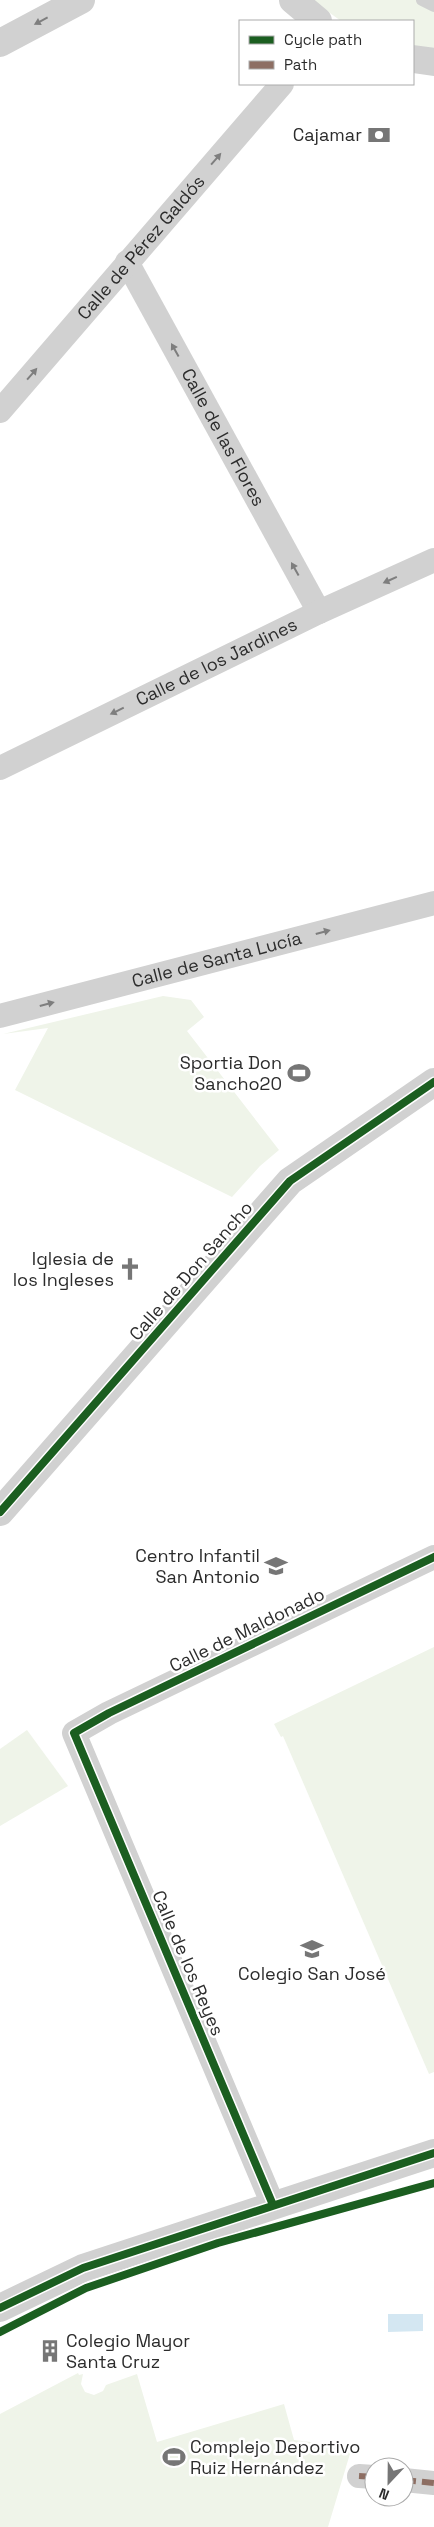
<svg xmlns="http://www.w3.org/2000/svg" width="434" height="2527" font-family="'Space Grotesk',sans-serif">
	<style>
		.green { fill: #eff4e9 }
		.water { fill: #d4e7f2 }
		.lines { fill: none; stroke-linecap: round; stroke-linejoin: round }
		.service { stroke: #d1d1d1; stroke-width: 12 }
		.minor { stroke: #d1d1d1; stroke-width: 24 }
		.tertiary { stroke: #d1d1d1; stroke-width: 28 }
		.quiet { stroke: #8d6e63; stroke-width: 6; stroke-dasharray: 12 6; stroke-linecap: butt }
		.cycleway-casing { stroke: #fff; stroke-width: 11 }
		.cycleway { stroke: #1b5e20; stroke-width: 8 }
		.oneway { fill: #7e7e7e }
		.labels { text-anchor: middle; stroke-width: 5; stroke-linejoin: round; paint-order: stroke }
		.poi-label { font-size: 18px; fill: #2c2c2c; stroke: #fff; text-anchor: end }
		.street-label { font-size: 18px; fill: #2c2c2c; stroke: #fff }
	</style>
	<rect width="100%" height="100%" fill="#fff"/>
	<g class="green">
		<path d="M 312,0 L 434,0 L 434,51 L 413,48 L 413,21 L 341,21 Z"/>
		<path d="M 163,996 L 191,1000 L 204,1017 L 187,1031 L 279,1150 L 260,1166 L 232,1197 L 15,1090 L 48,1028 L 3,1034 Z"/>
		<path d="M 434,1647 L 434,2072 L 429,2074 L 283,1736 L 281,1737 L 274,1724 Z"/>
		<path d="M 27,1730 L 68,1786 L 0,1826 L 0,1749 Z"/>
		<path d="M 78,2373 L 79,2375 L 83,2374 L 81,2384 L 85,2392 L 94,2395 L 103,2391 L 106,2385 L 137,2374 L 157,2442 L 284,2404 L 294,2440 L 352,2447 L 328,2527 L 0,2527 L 0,2414 Z"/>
	</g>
	<path class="water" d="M 388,2314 L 423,2314 L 423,2331 L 388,2332 Z"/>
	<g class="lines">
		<path class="service" d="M 422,0 L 434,6"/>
		<g class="minor">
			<path id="s1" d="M 127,262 L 319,612"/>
			<path id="s2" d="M 0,411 L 282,84"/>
			<path id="s3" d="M 0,768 L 319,612 L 434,560"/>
			<path id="s4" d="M 0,1016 L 434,903"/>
			<path d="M 273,2205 L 74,1733 L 109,1713 L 434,1557"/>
			<path d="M 359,2476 L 374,2477"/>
			<path d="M 404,2480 L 434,2483"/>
		</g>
		<g class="tertiary">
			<path d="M 293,0 L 318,21"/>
			<path d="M 0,43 L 81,0"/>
			<path d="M 413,59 L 434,62"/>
			<path d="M 0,1512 L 290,1181 L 434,1082"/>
			<path d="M 0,2308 L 83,2268 L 434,2153"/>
		</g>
		<g class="quiet">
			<path d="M 359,2476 L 374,2477"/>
			<path d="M 404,2480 L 434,2483"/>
		</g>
		<defs>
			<g id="cycleway">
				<path d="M 0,1512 L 290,1181 L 434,1082"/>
				<path d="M 273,2205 L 74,1733 L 109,1713 L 434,1557"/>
				<path d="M 0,2308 L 83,2268 L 434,2153"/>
				<path d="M 0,2332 L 86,2288 L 218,2243 L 434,2183"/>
			</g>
		</defs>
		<use href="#cycleway" class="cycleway-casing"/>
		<use href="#cycleway" class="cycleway"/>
	</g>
	<defs><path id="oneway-solid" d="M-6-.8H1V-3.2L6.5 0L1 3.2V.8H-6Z" transform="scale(1.25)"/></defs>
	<g class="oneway">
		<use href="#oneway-solid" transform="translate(41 21) rotate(152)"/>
		<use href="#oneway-solid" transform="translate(216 159) rotate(-49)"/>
		<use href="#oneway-solid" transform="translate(175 350) rotate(-119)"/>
		<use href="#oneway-solid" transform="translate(32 374) rotate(-49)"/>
		<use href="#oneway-solid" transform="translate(295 569) rotate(-119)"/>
		<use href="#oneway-solid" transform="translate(390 580) rotate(156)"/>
		<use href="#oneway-solid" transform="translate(117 711) rotate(154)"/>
		<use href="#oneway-solid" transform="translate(323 932) rotate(-15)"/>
		<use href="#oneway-solid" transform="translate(47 1004) rotate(-15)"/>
	</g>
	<defs>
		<symbol id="bank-bare" viewBox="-9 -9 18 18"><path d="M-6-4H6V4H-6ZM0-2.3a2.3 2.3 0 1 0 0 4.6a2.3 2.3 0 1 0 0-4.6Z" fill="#767676" stroke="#fff" stroke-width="2.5" paint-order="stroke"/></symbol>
		<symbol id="stadium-bare" viewBox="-9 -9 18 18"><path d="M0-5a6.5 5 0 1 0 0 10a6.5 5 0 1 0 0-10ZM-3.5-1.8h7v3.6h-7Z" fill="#767676" stroke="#fff" stroke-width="2.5" paint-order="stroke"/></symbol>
		<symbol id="church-bare" viewBox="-9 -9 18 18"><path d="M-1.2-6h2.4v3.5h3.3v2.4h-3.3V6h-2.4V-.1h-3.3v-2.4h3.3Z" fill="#767676" stroke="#fff" stroke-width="2.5" paint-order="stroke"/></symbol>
		<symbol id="school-bare" viewBox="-9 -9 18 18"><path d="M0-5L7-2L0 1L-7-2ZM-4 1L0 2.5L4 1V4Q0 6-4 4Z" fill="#767676" stroke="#fff" stroke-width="2.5" paint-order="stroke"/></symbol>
		<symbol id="building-bare" viewBox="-9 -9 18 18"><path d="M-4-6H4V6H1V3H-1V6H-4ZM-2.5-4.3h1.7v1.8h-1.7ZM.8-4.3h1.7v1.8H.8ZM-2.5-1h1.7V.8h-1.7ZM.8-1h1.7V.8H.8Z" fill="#767676" stroke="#fff" stroke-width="2.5" paint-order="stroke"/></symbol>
	</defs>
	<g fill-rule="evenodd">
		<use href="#bank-bare" x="363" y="119" width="32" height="32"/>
		<use href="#stadium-bare" x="283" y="1057" width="32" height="32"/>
		<use href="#church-bare" x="114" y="1253" width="32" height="32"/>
		<use href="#school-bare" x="260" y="1550" width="32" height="32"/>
		<use href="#school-bare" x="296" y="1933" width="32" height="32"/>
		<use href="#building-bare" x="34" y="2335" width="32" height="32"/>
		<use href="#stadium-bare" x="158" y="2441" width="32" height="32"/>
	</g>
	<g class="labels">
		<g class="poi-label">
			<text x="362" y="141">Cajamar</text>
			<text x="282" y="1069">Sportia Don<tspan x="282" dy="21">Sancho20</tspan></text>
			<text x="114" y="1265">Iglesia de<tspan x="114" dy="21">los Ingleses</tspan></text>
			<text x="260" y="1562">Centro Infantil<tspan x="260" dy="21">San Antonio</tspan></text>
			<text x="312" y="1980" text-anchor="middle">Colegio San José</text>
			<text x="66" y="2347" text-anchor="start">Colegio Mayor<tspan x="66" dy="21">Santa Cruz</tspan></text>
			<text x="190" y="2453" text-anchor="start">Complejo Deportivo<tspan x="190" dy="21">Ruiz Hernández</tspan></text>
		</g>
		<g class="street-label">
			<text dy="6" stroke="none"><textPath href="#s2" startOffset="216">Calle de Pérez Galdós</textPath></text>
			<text dy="6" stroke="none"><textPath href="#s1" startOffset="200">Calle de las Flores</textPath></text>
			<text dy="6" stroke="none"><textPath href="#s3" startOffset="241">Calle de los Jardines</textPath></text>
			<text dy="6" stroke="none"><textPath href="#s4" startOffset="224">Calle de Santa Lucía</textPath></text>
			<text transform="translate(191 1271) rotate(-49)" y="6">Calle de Don Sancho</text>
			<text transform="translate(247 1630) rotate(-26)" y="6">Calle de Maldonado</text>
			<text transform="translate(188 1963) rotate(67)" y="6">Calle de los Reyes</text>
		</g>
	</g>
	<rect x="239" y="20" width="175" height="65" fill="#ffffff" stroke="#ababab"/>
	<rect x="249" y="36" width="25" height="8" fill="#1b5e20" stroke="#ababab"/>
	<text x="284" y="45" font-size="15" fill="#2c2c2c">Cycle path</text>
	<rect x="249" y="61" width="25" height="8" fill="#8d6e63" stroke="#ababab"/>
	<text x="284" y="70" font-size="15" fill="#2c2c2c">Path</text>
	<g transform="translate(389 2482) rotate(202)"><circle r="24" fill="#ffffff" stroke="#ababab"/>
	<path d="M0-4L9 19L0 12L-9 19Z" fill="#767676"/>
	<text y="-8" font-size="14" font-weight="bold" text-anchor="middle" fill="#2c2c2c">N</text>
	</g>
</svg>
